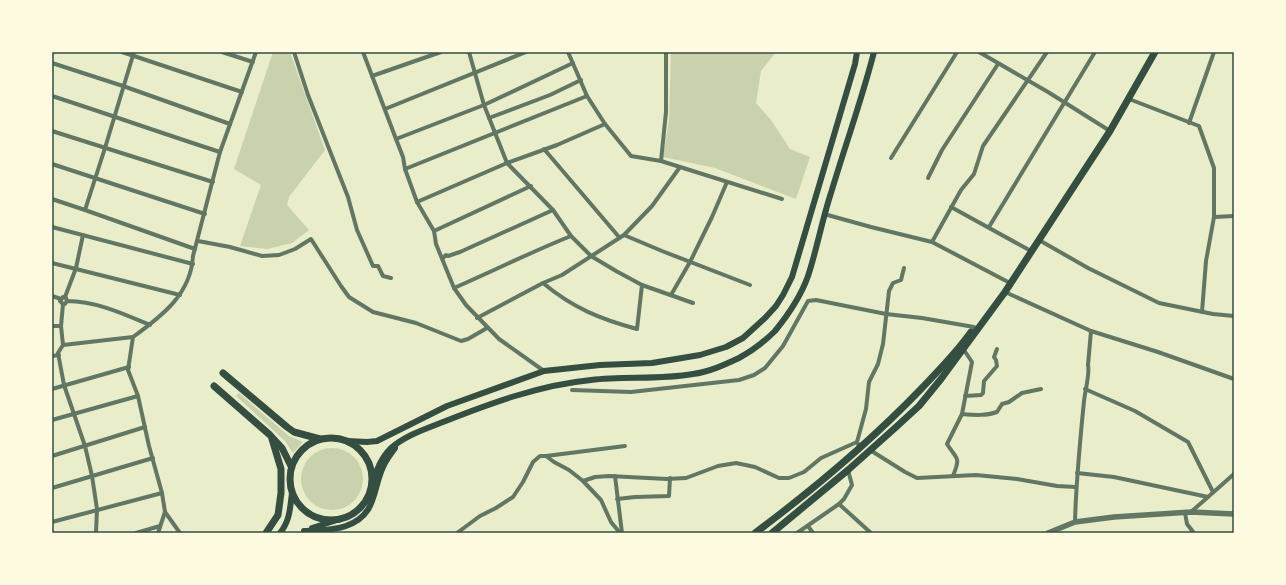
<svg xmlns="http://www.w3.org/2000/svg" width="1286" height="585" font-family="Quicksand,sans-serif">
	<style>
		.green { fill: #cad2ad }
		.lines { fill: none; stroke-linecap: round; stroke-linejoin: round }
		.minor { stroke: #617663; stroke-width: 4 }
		.tertiary { stroke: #617663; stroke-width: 5.5 }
		.secondary { stroke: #344e41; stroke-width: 6 }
		.primary { stroke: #344e41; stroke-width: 7 }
		.neatline { fill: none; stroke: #344e41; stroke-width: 1.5 }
	</style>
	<rect width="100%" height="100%" fill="#e9edc9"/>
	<g class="green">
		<path d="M 273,52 L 290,52 L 325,150 L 289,197 L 287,205 L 309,230 L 292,243 L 267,249 L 240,246 L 261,185 L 234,169 Z"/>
		<path d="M 671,52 L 776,52 L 761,71 L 756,103 L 771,120 L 790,149 L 810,157 L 796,199 L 715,168 L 663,157 L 669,120 Z"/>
		<path d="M 239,393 L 289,436 L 303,442 L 293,453 L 285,441 L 236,396 Z"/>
		<circle cx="332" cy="479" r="31"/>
	</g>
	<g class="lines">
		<g class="minor">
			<path d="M 122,52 L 242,92"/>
			<path d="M 222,52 L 253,62"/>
			<path d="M 294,52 L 308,95 L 348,197 L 357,230 L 373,266 L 378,266 L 383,276 L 391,278"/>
			<path d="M 363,52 L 396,139 L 403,157 L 405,169 L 417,202 L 434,231 L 436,244 L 454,288 L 466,305 L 499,339 L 544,371"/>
			<path d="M 469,52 L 484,105 L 507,163 L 553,210 L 571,236 L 591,256 L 616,271 L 642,285 L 693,303"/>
			<path d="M 568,52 L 587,96 L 605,124 L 631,156 L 661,161 L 782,199"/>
			<path d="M 979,52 L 1048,92 L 1110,131"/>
			<path d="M 52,63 L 123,86 L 230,124"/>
			<path d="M 372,76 L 441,52"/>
			<path d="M 52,96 C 108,114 164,134 220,152"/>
			<path d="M 1129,99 L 1199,126 L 1214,168 L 1214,217 L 1206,261 L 1202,312"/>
			<path d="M 385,109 L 526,52"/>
			<path d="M 489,118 L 550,95 L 581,80"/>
			<path d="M 1189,123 L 1214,52"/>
			<path d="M 52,131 L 213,182"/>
			<path d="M 396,139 L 484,105 L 573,63"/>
			<path d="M 544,149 L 619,237"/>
			<path d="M 891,158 L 957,52"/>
			<path d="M 661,161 L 666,112 L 666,52"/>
			<path d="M 52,164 L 205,214"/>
			<path d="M 405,169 L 587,96"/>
			<path d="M 928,178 L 942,150 L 998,64"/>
			<path d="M 52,199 L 85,210 L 195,249"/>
			<path d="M 417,202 L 507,163 L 557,145 L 605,124"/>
			<path d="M 951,207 L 1031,251"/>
			<path d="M 85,210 L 105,148 L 134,52"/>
			<path d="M 824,214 L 871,227 L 932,242 L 1010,283"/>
			<path d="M 1214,217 L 1234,216"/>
			<path d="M 52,227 L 193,264"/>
			<path d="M 989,227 L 1095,52"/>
			<path d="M 434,231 L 531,186"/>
			<path d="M 624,235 L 662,251 L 750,285"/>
			<path d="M 1039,240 L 1088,268 L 1159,303 L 1213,314 L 1234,316"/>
			<path d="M 198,241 L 230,247 L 262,256 L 279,255 L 295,249 L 311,239 L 341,286 L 349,297 L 373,312 L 416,323 L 461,341 L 468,339 L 487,328"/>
			<path d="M 932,242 L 961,190 L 974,174 L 983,146 L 1047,52"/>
			<path d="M 443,258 L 446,255 L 448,256 L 460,252 L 553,210"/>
			<path d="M 52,263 L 180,295"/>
			<path d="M 543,283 C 573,308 600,319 637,329 L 642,285"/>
			<path d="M 454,288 C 493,271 531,252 571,236"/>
			<path d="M 1005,292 L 1091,331 L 1158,352 L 1234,379"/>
			<path d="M 671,295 L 690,262 L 712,217 L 727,182"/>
			<path d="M 52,296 L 61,299"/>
			<path d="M 65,297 L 76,268 L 83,235"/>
			<path d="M 67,301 L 66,298 L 63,297 L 60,301 L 63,304 L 65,304 L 67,301 C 96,301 124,314 150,325"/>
			<path d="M 63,304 L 61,326 L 63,345 L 58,353 L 64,385 L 85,446 L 92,476 L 97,509 L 96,533"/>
			<path d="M 477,318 L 543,283 L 562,275 L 624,235 L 652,206 L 680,167"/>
			<path d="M 52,326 L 61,326"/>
			<path d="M 63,345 L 133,337"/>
			<path d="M 52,356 L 59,355"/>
			<path d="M 52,389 L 129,367"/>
			<path d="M 1085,389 L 1135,411 L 1188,442 L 1213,492"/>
			<path d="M 572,390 L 631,392 L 739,380 L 754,375 L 765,368 L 783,346 L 808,301 L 816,300 L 886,314 L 922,318 L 974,327"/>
			<path d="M 965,396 L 981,395 L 983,393 L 984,381 L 997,366 L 996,360 L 994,357 L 997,349"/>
			<path d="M 962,414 C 974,415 986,416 997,412 L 1002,404 L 1009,402 L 1022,393 L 1041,389"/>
			<path d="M 52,420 L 138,396"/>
			<path d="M 860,448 L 857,442 L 866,409 L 869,382 L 878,364 L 883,344 L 889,291 L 893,283 L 901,280 L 904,268"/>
			<path d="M 870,450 L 905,472 L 917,478 L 976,475 L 1017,479 L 1057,486 L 1076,487"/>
			<path d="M 52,456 L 145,427"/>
			<path d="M 546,456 L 625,446"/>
			<path d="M 1077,473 L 1114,477 L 1208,497"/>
			<path d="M 615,476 L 622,533"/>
			<path d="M 953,476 C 961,456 957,460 947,444 L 962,414 L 972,362 L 964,350"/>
			<path d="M 583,481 L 595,477 L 609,476 L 667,479 L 686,478 L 718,466 L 736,463 L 755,467 L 779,478 L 789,478 L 804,472 L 821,458 L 857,442"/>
			<path d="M 52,488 L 153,458"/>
			<path d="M 617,499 L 635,497 L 669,496 L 670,478"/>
			<path d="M 839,504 L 871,533"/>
			<path d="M 1191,512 L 1234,474"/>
			<path d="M 1185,513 L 1187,524 L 1194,533"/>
			<path d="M 52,522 L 162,493"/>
			<path d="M 1075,522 C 1076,481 1080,441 1084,401 C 1085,391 1090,374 1088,365 L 1091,331"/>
			<path d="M 808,526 L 813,533"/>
			<path d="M 136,533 L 160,526"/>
			<path d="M 158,533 L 165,512"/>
			<path d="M 180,533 L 165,512 L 162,493 L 149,446 L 138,396 L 128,370 L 133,337 C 162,316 191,294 193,256 L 220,152 L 256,52"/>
			<path d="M 457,533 L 480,516 L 496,508 L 513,497 L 523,482 L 533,462 L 540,456 L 546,456 L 554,462 L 569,470 L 583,481 L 601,500 L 611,522 L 620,533"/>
			<path d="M 797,533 L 839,504 L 844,499 L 852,485 L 848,470"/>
		</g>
		<path class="tertiary" d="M 1048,533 L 1075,522 L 1114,517 L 1191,512 L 1234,514"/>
		<g class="secondary">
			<path d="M 347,441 L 367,442 L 377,441 L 447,406 L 544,371 L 600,365 L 652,363 L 700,355 L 726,347 L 743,338 L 765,318 L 776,306 L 783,295 L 792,277 L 855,64 L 857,52"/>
			<path d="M 371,486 C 376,473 380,459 390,449 C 404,436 425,429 443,422 C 491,403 540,385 591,380 C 625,376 659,380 693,374 C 709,372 724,365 739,358 C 752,351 764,342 775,331 C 788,315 801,296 808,276 C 817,249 822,220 831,193 C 845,146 862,99 874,52"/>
			<path d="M 312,528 L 334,521"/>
			<path d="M 304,531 C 317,530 333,531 346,526 C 377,515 372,491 383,467 C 386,460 391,454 395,448"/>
			<path d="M 280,533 C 290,521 290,508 292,493"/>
		</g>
		<g class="primary">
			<path d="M 223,373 L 287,427 L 294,432 L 320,439"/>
			<path d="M 214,386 L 270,435 L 282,448 L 291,466"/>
			<circle cx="331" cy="479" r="41"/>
			<path d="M 266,533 L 278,515 L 281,493 L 281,469 L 272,439"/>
			<path d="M 755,533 C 814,489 870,442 921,389 C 938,371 957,352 971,332"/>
			<path d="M 772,533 L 848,470 L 895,428 L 919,406 L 941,379 L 1005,292 L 1110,131 L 1155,52"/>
		</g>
	</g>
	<rect width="1286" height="585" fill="none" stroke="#fefae0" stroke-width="106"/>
	<rect x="53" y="53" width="1180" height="479" class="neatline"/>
</svg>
